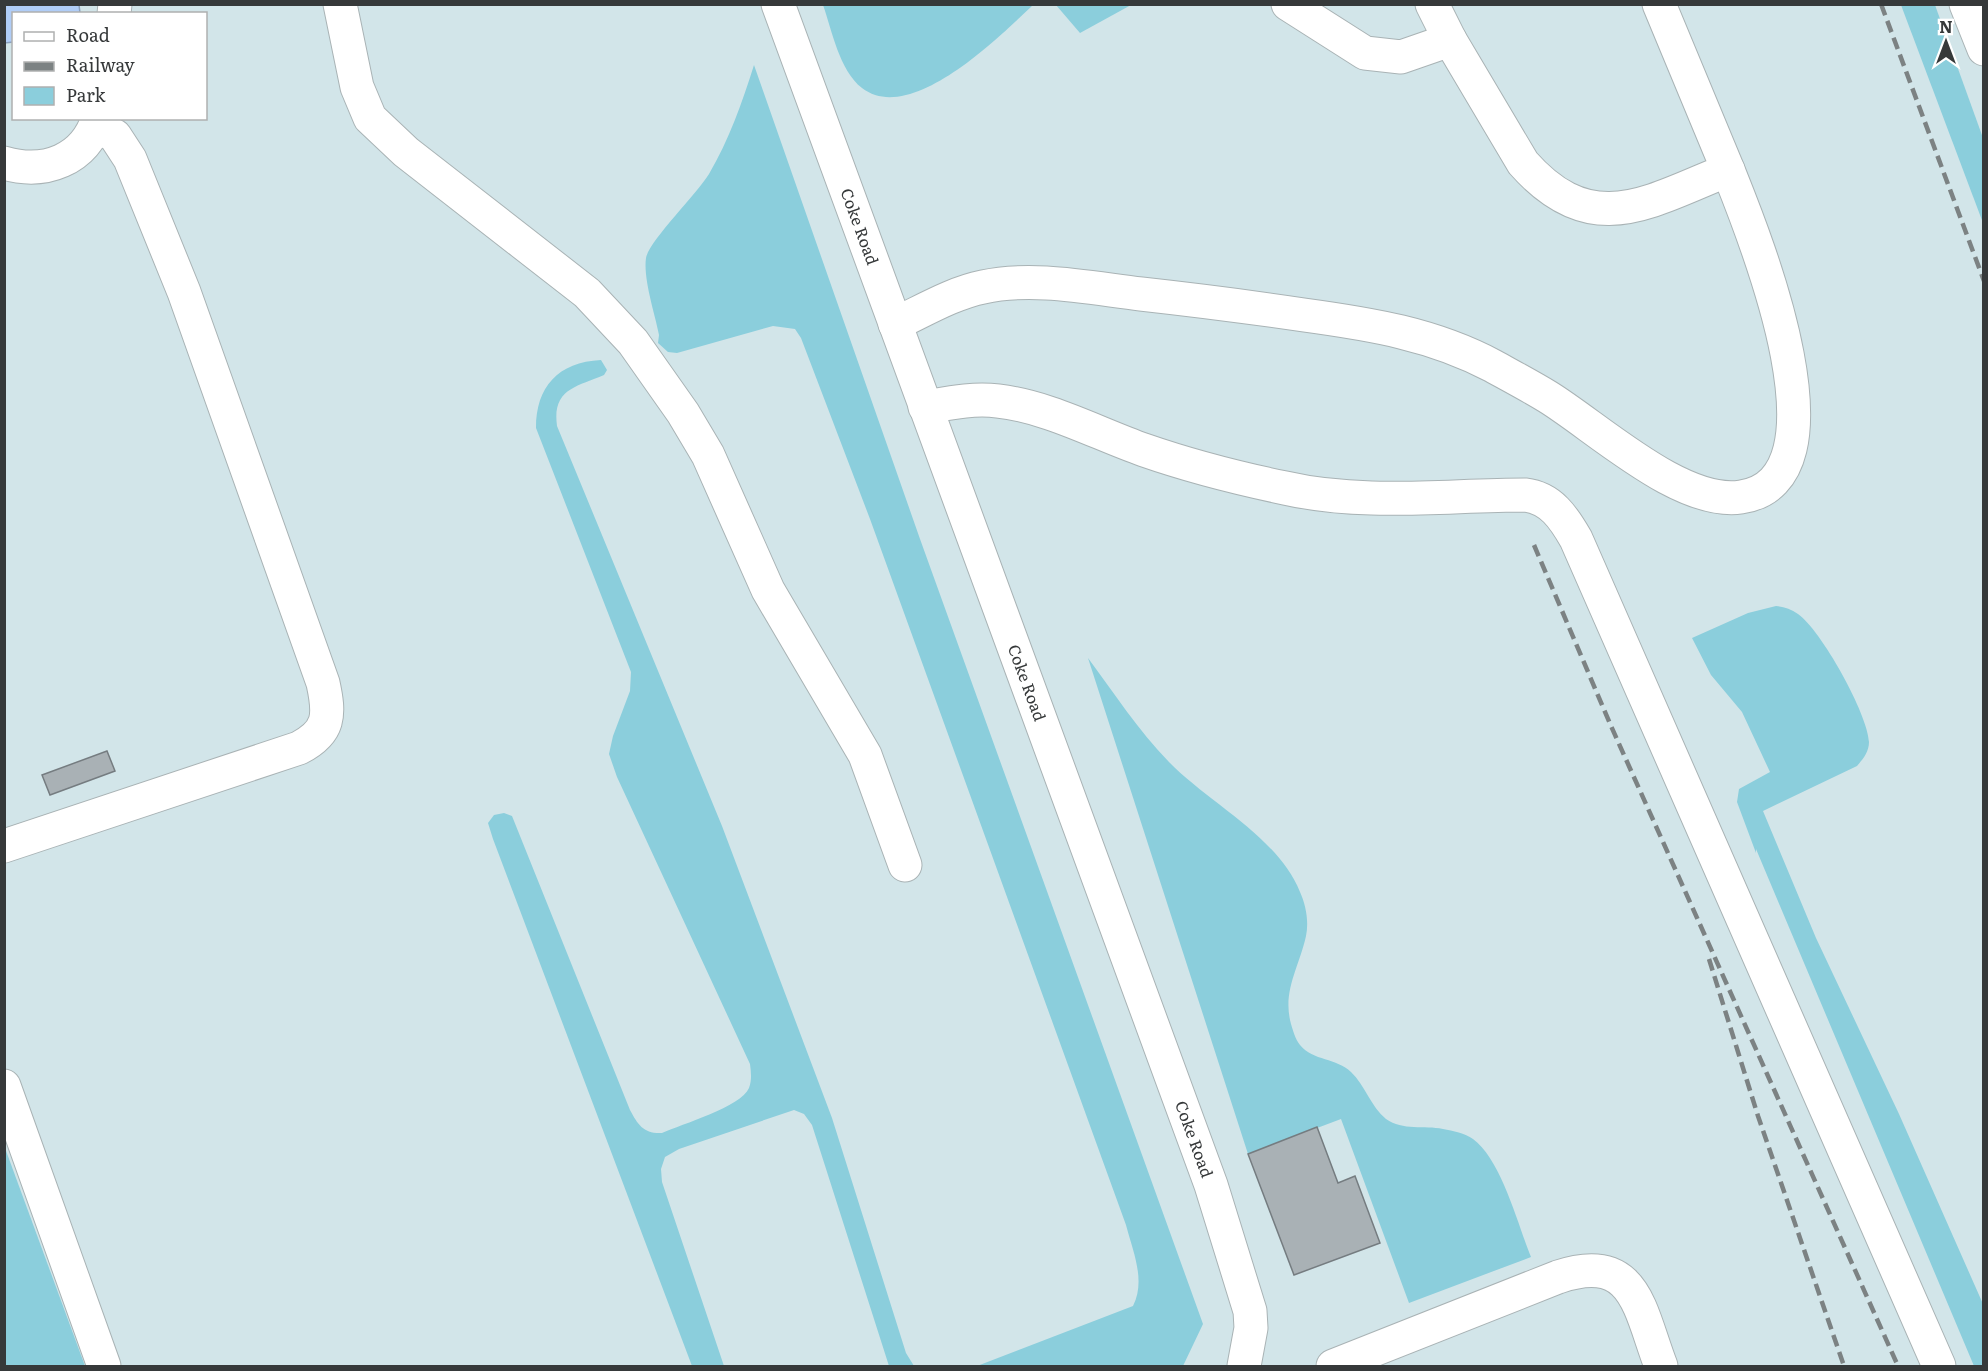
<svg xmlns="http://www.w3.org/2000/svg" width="1988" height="1371" font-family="Literata,serif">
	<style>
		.built { fill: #d2e5e9; fill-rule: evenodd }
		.green { fill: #8bcedc }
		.water { fill: #b0cdf7; stroke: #8ba1be; stroke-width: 1.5 }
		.building { fill: #a9b1b5; stroke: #757c80; stroke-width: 1.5 }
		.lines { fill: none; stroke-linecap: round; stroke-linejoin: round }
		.minor-casing { stroke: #a9b3b5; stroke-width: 35 }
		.minor { stroke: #fff; stroke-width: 33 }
		.rail { stroke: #7c8283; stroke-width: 4.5; stroke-dasharray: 12 6; stroke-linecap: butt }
		.labels { text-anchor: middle; stroke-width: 6; stroke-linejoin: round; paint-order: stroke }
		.street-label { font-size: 16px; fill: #36393a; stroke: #fff }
	</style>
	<rect width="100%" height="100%" fill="#e6eff1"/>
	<path class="built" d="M 5,5 L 1983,5 L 1983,1366 L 5,1366 ZM 14,14 L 206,14 L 206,118 L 14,118 Z"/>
	<g class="green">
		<path d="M 823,5 L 823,4 L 1033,5 C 1001,35 911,126 862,88 C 839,70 832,30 823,5 Z"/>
		<path d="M 1056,5 L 1131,5 L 1080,33 Z"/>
		<path d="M 1901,5 L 1935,5 L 1983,138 L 1983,223 Z"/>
		<path d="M 754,65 L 920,539 L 1203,1324 L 1183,1366 L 977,1366 L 1133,1306 C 1146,1280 1133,1252 1126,1225 L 870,519 L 801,338 L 795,329 L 773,326 L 677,353 L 668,352 L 658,343 L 659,335 C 655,314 643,279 646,258 C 649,241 696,195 709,174 C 729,140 742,103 754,65 Z"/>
		<path d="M 601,360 L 607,370 L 604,375 C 576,387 552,389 557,426 L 722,826 L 832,1118 L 906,1353 L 914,1366 L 889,1366 L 812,1125 L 804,1114 L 794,1110 L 679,1149 L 665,1157 L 661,1169 L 662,1182 L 724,1366 L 692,1366 L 493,839 L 488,823 L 494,815 L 504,813 L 512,816 L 630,1110 C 638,1125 644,1134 662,1133 C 682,1124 741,1107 749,1088 C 752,1080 751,1072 750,1064 L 617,777 L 609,754 L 613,736 L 630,691 L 631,672 L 536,428 C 536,387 558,362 601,360 Z"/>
		<path d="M 1776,606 C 1784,607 1791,609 1798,614 C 1821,630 1868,714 1869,742 C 1869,752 1863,759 1857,766 L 1763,811 L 1816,938 L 1899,1114 L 1983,1304 L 1983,1366 L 1974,1366 L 1756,849 L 1756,853 L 1737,802 L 1739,789 L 1770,772 L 1742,712 L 1711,675 L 1692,638 L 1748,613 Z"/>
		<path d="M 1088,658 C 1114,693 1138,730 1169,762 C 1209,803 1278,837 1300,892 C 1306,905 1309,922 1306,936 C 1299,968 1282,991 1291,1024 C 1293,1030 1295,1039 1300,1045 C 1313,1061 1337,1058 1351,1072 C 1365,1085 1371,1107 1386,1119 C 1403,1131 1424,1125 1443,1129 C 1453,1131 1465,1133 1473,1139 C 1501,1159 1518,1225 1531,1257 L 1409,1303 L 1341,1119 L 1248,1154 Z"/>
		<path d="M 5,1148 L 85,1366 L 5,1366 Z"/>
	</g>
	<path class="water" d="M 5,4 L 79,5 L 80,13 L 14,14 L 13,42 L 5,43 Z"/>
	<g class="building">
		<path d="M 107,751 L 115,771 L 50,795 L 42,775 Z"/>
		<path d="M 1317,1127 L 1338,1183 L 1355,1176 L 1380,1243 L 1294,1275 L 1248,1154 Z"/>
	</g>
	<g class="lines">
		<defs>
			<g id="minor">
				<path d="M 340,4 L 357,87 L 370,118 L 406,152 L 587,293 L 633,342 L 683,413 L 708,455 L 768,590 L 865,755 L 905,865"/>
				<path id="s1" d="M 778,4 L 1211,1185 L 1250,1311 L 1251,1328 L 1244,1366"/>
				<path d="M 1288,4 L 1365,53 L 1401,57 L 1450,40 L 1523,163 C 1592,241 1648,202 1728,170 L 1659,4"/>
				<path d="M 1432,4 L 1450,40"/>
				<path d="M 1966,4 L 1984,49"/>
				<path d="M 114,14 L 115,4"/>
				<path d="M 4,163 C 45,175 85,160 98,118"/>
				<path d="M 895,324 C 923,311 953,293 983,287 C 1033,276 1090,288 1141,294 C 1195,300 1250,307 1304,315 C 1370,324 1433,334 1493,366 C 1511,376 1530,386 1548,397 C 1598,428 1681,506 1741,497 C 1855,480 1752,230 1728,170"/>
				<path d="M 925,407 C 949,403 973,398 998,401 C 1049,407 1096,433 1144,450 C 1190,466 1237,478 1285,488 C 1363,506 1446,495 1525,495 C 1551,498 1564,518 1576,539 L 1939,1366"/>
				<path d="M 4,846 L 299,748 C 330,732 330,715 323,683 L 184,292 L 130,159 L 115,136 L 96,125"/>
				<path d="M 4,1086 L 104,1366"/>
				<path d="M 1333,1366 L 1558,1277 C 1636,1251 1639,1309 1661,1366"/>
			</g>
		</defs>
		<use href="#minor" class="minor-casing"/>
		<use href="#minor" class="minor"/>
		<g class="rail">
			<path d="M 1881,4 L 1984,281"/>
			<path d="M 1534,545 L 1611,726 L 1898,1366"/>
			<path d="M 1709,959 L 1758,1116 L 1844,1366"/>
		</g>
	</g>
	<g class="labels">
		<g class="street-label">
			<text dy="6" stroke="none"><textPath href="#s1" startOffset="237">Coke Road</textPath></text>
			<text dy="6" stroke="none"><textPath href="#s1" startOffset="723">Coke Road</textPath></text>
			<text dy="6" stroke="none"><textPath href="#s1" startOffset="1209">Coke Road</textPath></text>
		</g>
	</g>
	<rect width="1988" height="1371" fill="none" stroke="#36393a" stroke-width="12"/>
	<rect x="12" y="12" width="195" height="108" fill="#ffffff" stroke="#afb0b0" stroke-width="1.5"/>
	<rect x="24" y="32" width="30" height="9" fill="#ffffff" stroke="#afb0b0" stroke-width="1.5"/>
	<text x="66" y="42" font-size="18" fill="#36393a">Road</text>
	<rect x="24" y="62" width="30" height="9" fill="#7c8283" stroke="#afb0b0" stroke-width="1.5"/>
	<text x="66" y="72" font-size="18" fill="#36393a">Railway</text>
	<rect x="24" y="87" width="30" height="18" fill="#8bcedc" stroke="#afb0b0" stroke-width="1.5"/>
	<text x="66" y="102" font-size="18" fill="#36393a">Park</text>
	<g transform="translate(1946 42)" stroke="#ffffff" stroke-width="4.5" paint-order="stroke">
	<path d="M0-4.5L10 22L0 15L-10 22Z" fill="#36393a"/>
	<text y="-9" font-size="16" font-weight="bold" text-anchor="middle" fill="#36393a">N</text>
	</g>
</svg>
